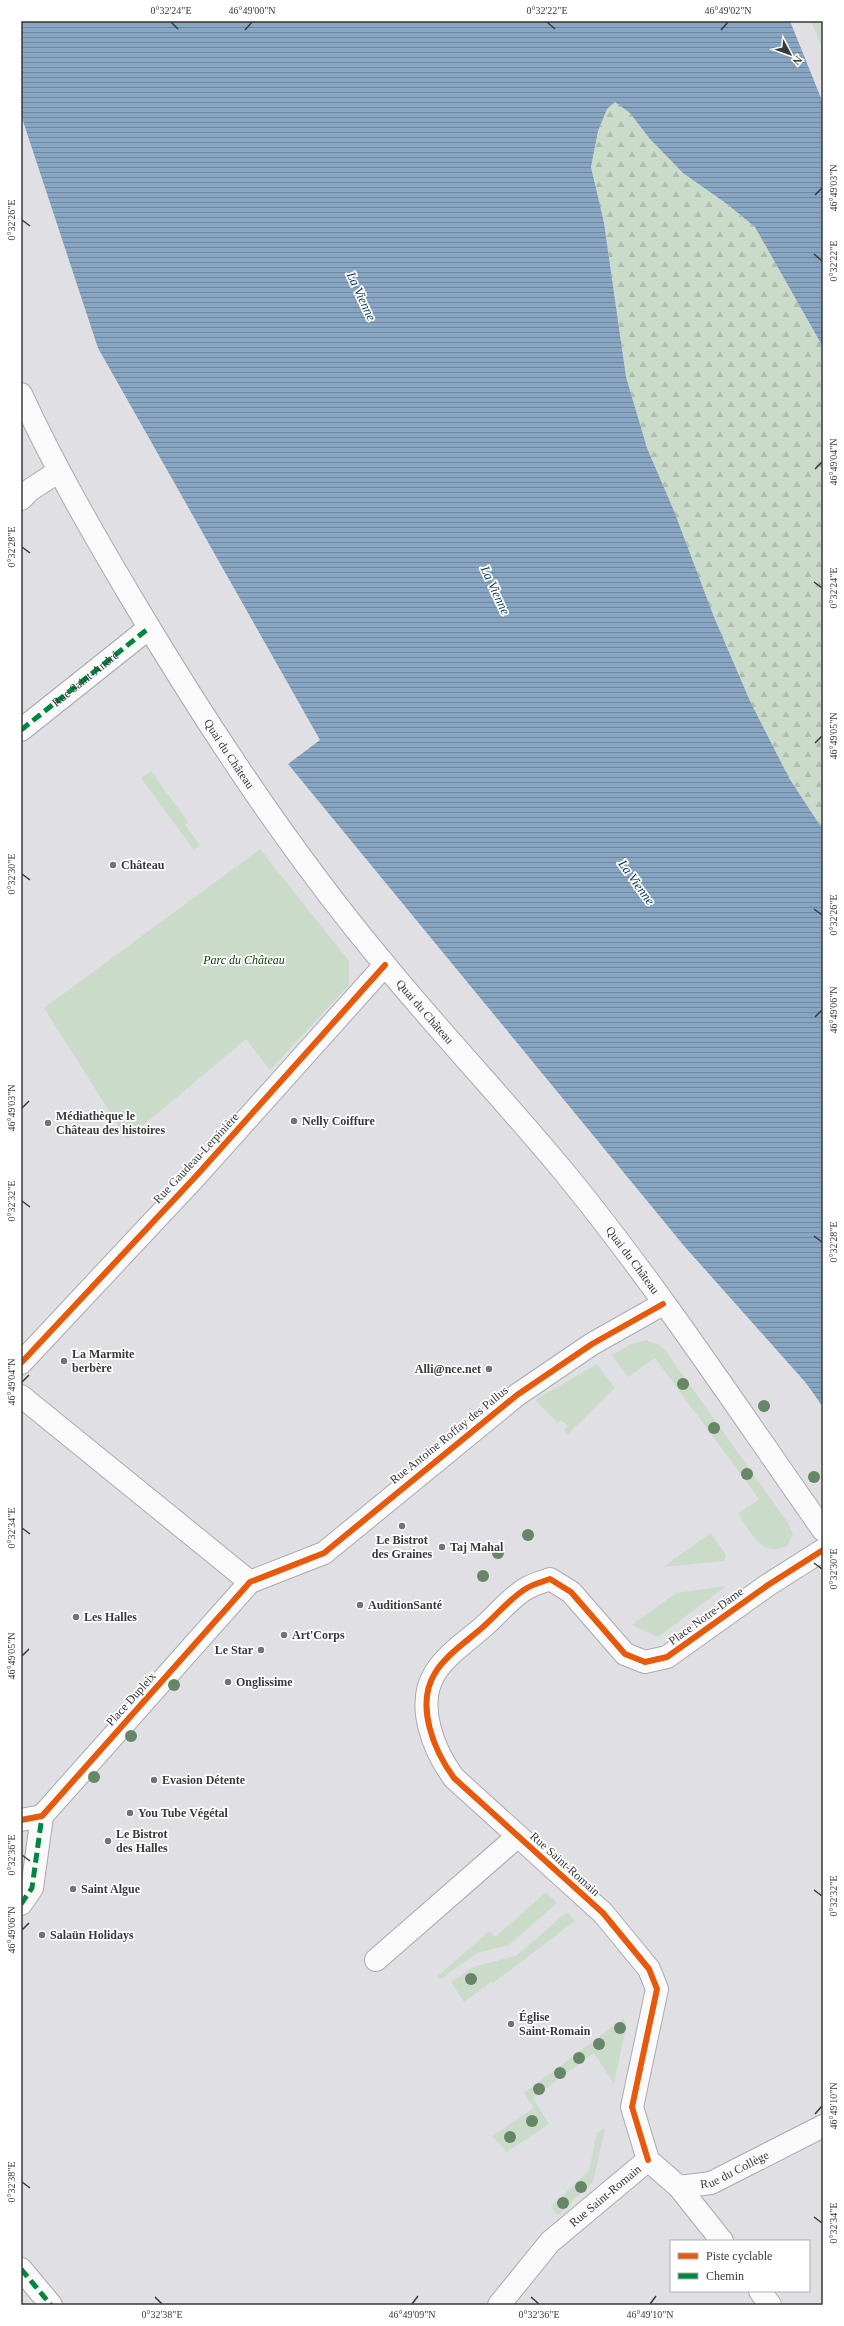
<svg xmlns="http://www.w3.org/2000/svg" width="844" height="2326" font-family="'Times New Roman',serif">
	<style>
		.green { fill: #cadcc9 }
		.forest { fill: url(#forest-firs) }
		.water { fill: url(#water-rules) }
		.lines { fill: none; stroke-linecap: round; stroke-linejoin: round }
		.lane-casing { stroke: #ababaf; stroke-width: 24 }
		.street-casing { stroke: #ababaf; stroke-width: 24 }
		.secondary-casing { stroke: #ababaf; stroke-width: 24 }
		.lane { stroke: #fafafb; stroke-width: 22 }
		.street { stroke: #fafafb; stroke-width: 22 }
		.secondary { stroke: #fafafb; stroke-width: 22 }
		.quiet { stroke: #00873e; stroke-width: 5; stroke-dasharray: 10 5; stroke-linecap: butt }
		.cycleway-casing { stroke: #fff; stroke-width: 8 }
		.cycleway { stroke: #e8590c; stroke-width: 6 }
		.tree { fill: #678567 }
		.ticks { fill: none; stroke: #39393c; stroke-width: 1.5 }
		.poi-dot { fill: #737377; stroke: #fff; stroke-width: 1.5 }
		.labels { text-anchor: middle; stroke-width: 3.5; stroke-linejoin: round; paint-order: stroke }
		.street-label { font-size: 12px; fill: #39393c; stroke: #fff }
		.poi-label { font-size: 12px; font-weight: bold; fill: #39393c; stroke: #fff; text-anchor: start }
		.park-label { font-size: 12px; font-style: italic; fill: #053b00; stroke: #fff }
		.water-label { font-size: 13px; font-style: italic; fill: #01365b; stroke: #fff }
		.neatline { fill: none; stroke: #39393c; stroke-width: 1.5 }
		.ticks-label { font-size: 10px; text-anchor: middle; fill: #39393c }
	</style>
	<defs>
		<pattern id="forest-firs" width="22" height="20" patternUnits="userSpaceOnUse"><rect width="22" height="20" fill="#cadcc9"/><path d="M5 1l3.5 6h-7zM16 11l3.5 6h-7z" fill="#aebeae"/></pattern>
		<pattern id="water-rules" width="6" height="5" patternUnits="userSpaceOnUse"><rect width="6" height="5" fill="#88a6c2"/><path d="M0 2.5h6" fill="none" stroke="#70889f"/></pattern>
	</defs>
	<rect width="100%" height="100%" fill="#dfdfe4"/>
	<g class="green">
		<path d="M 811,21 L 823,21 L 823,49 Z"/>
		<path d="M 151,771 L 188,822 L 185,825 L 200,845 L 194,850 L 141,778 Z"/>
		<path d="M 260,849 L 349,961 L 349,985 L 270,1070 L 246,1039 L 127,1139 L 44,1008 Z"/>
		<path d="M 646,1340 L 659,1345 L 665,1350 L 788,1523 L 793,1534 L 788,1545 C 763,1560 751,1532 738,1514 L 759,1499 L 655,1358 L 628,1377 L 612,1355 L 631,1344 Z"/>
		<path d="M 597,1364 L 615,1388 L 568,1434 L 564,1430 L 568,1426 L 561,1420 L 558,1423 L 535,1400 Z"/>
		<path d="M 711,1533 L 726,1555 L 724,1561 L 663,1567 Z"/>
		<path d="M 726,1586 L 658,1637 L 632,1625 L 676,1593 Z"/>
		<path d="M 546,1892 L 557,1903 L 509,1945 L 477,1953 L 441,1979 L 438,1976 L 489,1931 L 495,1937 Z"/>
		<path d="M 567,1912 L 575,1921 L 493,1983 L 491,1982 L 464,2002 L 451,1982 L 473,1967 L 516,1956 Z"/>
		<path d="M 624,2018 L 625,2032 L 614,2084 L 594,2053 L 533,2098 L 549,2124 L 507,2152 L 492,2136 L 534,2108 L 524,2093 Z"/>
		<path d="M 605,2128 L 593,2182 L 558,2215 L 551,2207 L 589,2170 L 597,2133 Z"/>
	</g>
	<path class="forest" d="M 615,101 L 630,113 L 650,139 L 683,173 L 727,204 L 755,227 L 823,347 L 823,830 L 789,778 L 750,701 L 714,617 L 674,511 L 647,448 L 626,377 L 604,223 L 591,167 L 598,131 L 607,109 Z"/>
	<path class="water" d="M 21,21 L 790,21 L 823,103 L 823,347 L 755,227 L 727,204 L 683,173 L 650,139 L 630,113 L 615,102 L 607,109 L 598,131 L 591,167 L 604,223 L 626,377 L 647,448 L 674,511 L 714,617 L 750,701 L 789,778 L 823,830 L 823,1407 L 806,1383 L 685,1247 L 288,764 L 320,740 L 98,348 L 21,115 Z"/>
	<g class="lines">
		<defs>
			<g id="lane">
				<path d="M 679,2187 L 722,2241"/>
				<path d="M 760,2291 L 770,2305"/>
			</g>
			<g id="street">
				<path d="M 21,499 L 30,490 L 59,471"/>
				<path id="s1" d="M 21,730 L 149,628"/>
				<path d="M 21,1363 L 197,1175 L 385,965"/>
				<path d="M 21,1396 L 250,1582"/>
				<path d="M 21,1820 L 42,1816 L 250,1582 L 324,1553 L 517,1395 L 592,1344 L 663,1304"/>
				<path d="M 21,1904 L 32,1888 L 42,1816"/>
				<path d="M 376,1960 L 518,1836"/>
				<path d="M 648,2160 L 632,2107 L 657,1989 L 649,1969 L 603,1913 L 454,1778 C 434,1751 415,1705 435,1673 C 446,1655 467,1641 483,1627 C 497,1615 511,1597 527,1588 C 534,1584 542,1582 550,1579 L 571,1592 L 625,1654 L 645,1662 L 667,1657 L 768,1585 L 823,1550"/>
				<path id="s2" d="M 648,2160 L 679,2187 L 711,2183 L 823,2126"/>
				<path d="M 21,2269 L 51,2305"/>
				<path id="s3" d="M 499,2305 L 550,2242 L 648,2160"/>
			</g>
			<g id="secondary">
				<path id="s4" d="M 21,394 C 54,466 94,535 135,604 C 210,730 291,853 386,966 C 445,1038 510,1106 569,1178 C 660,1290 740,1412 823,1530"/>
			</g>
		</defs>
		<use href="#lane" class="lane-casing"/>
		<use href="#street" class="street-casing"/>
		<use href="#secondary" class="secondary-casing"/>
		<use href="#lane" class="lane"/>
		<use href="#street" class="street"/>
		<use href="#secondary" class="secondary"/>
		<g class="quiet">
			<path d="M 21,730 L 149,628"/>
			<path d="M 21,1904 L 32,1888 L 42,1816"/>
			<path d="M 21,2269 L 51,2305"/>
		</g>
		<defs>
			<g id="cycleway">
				<path d="M 21,1363 L 197,1175 L 385,965"/>
				<path d="M 21,1820 L 42,1816 L 250,1582 L 324,1553 L 517,1395 L 592,1344 L 663,1304"/>
				<path d="M 648,2160 L 632,2107 L 657,1989 L 649,1969 L 603,1913 L 454,1778 C 434,1751 415,1705 435,1673 C 446,1655 467,1641 483,1627 C 497,1615 511,1597 527,1588 C 534,1584 542,1582 550,1579 L 571,1592 L 625,1654 L 645,1662 L 667,1657 L 768,1585 L 823,1550"/>
			</g>
		</defs>
		<use href="#cycleway" class="cycleway-casing"/>
		<use href="#cycleway" class="cycleway"/>
	</g>
	<g class="tree">
		<circle cx="683" cy="1384" r="6"/>
		<circle cx="764" cy="1406" r="6"/>
		<circle cx="714" cy="1428" r="6"/>
		<circle cx="747" cy="1474" r="6"/>
		<circle cx="814" cy="1477" r="6"/>
		<circle cx="528" cy="1535" r="6"/>
		<circle cx="498" cy="1553" r="6"/>
		<circle cx="483" cy="1576" r="6"/>
		<circle cx="174" cy="1685" r="6"/>
		<circle cx="131" cy="1736" r="6"/>
		<circle cx="94" cy="1777" r="6"/>
		<circle cx="471" cy="1979" r="6"/>
		<circle cx="620" cy="2028" r="6"/>
		<circle cx="599" cy="2044" r="6"/>
		<circle cx="579" cy="2058" r="6"/>
		<circle cx="560" cy="2073" r="6"/>
		<circle cx="539" cy="2089" r="6"/>
		<circle cx="532" cy="2121" r="6"/>
		<circle cx="510" cy="2137" r="6"/>
		<circle cx="581" cy="2187" r="6"/>
		<circle cx="563" cy="2203" r="6"/>
	</g>
	<path class="ticks" d="M 171,22 L 178,29M 547,22 L 555,29M 245,30 L 252,22M 721,30 L 728,22M 815,195 L 822,188M 22,220 L 30,226M 814,254 L 822,261M 815,469 L 822,462M 22,547 L 30,553M 814,582 L 822,588M 815,743 L 822,736M 22,874 L 30,880M 814,909 L 822,915M 815,1017 L 822,1010M 22,1108 L 29,1101M 22,1201 L 30,1207M 814,1236 L 822,1242M 22,1382 L 29,1375M 22,1528 L 30,1534M 814,1563 L 822,1569M 22,1656 L 29,1649M 22,1855 L 30,1861M 814,1890 L 822,1896M 22,1930 L 29,1923M 815,2114 L 822,2106M 22,2182 L 30,2188M 814,2217 L 822,2223M 155,2297 L 162,2304M 531,2297 L 539,2304M 412,2304 L 418,2296M 650,2304 L 656,2296"/>
	<g class="poi-dot">
		<circle cx="113" cy="865" r="4"/>
		<circle cx="294" cy="1121" r="4"/>
		<circle cx="48" cy="1123" r="4"/>
		<circle cx="64" cy="1361" r="4"/>
		<circle cx="489" cy="1369" r="4"/>
		<circle cx="402" cy="1526" r="4"/>
		<circle cx="442" cy="1547" r="4"/>
		<circle cx="360" cy="1605" r="4"/>
		<circle cx="76" cy="1617" r="4"/>
		<circle cx="284" cy="1635" r="4"/>
		<circle cx="261" cy="1650" r="4"/>
		<circle cx="228" cy="1682" r="4"/>
		<circle cx="154" cy="1780" r="4"/>
		<circle cx="130" cy="1813" r="4"/>
		<circle cx="108" cy="1841" r="4"/>
		<circle cx="73" cy="1889" r="4"/>
		<circle cx="42" cy="1935" r="4"/>
		<circle cx="511" cy="2024" r="4"/>
	</g>
	<g class="labels">
		<g class="street-label">
			<text dy="4" stroke="none"><textPath href="#s1" startOffset="82">Rue Saint-André</textPath></text>
			<text dy="4" stroke="none"><textPath href="#s4" startOffset="416">Quai du Château</textPath></text>
			<text dy="4" stroke="none"><textPath href="#s4" startOffset="740">Quai du Château</textPath></text>
			<text transform="translate(196 1158) rotate(-47)" y="4">Rue Gaudeau-Lerpinière</text>
			<text dy="4" stroke="none"><textPath href="#s4" startOffset="1064">Quai du Château</textPath></text>
			<text transform="translate(449 1435) rotate(-39)" y="4">Rue Antoine Roffay des Pallus</text>
			<text transform="translate(706 1616) rotate(-36)" y="4">Place Notre-Dame</text>
			<text transform="translate(131 1699) rotate(-48)" y="4">Place Dupleix</text>
			<text transform="translate(565 1864) rotate(42)" y="4">Rue Saint-Romain</text>
			<text dy="4" stroke="none"><textPath href="#s2" startOffset="100">Rue du Collège</textPath></text>
			<text dy="4" stroke="none"><textPath href="#s3" startOffset="153">Rue Saint-Romain</textPath></text>
		</g>
		<g class="poi-label">
			<text x="121" y="869">Château</text>
			<text x="56" y="1120">Médiathèque le<tspan x="56" dy="14">Château des histoires</tspan></text>
			<text x="302" y="1125">Nelly Coiffure</text>
			<text x="72" y="1358">La Marmite<tspan x="72" dy="14">berbère</tspan></text>
			<text x="481" y="1373" text-anchor="end">Alli@nce.net</text>
			<text x="402" y="1544" text-anchor="middle">Le Bistrot<tspan x="402" dy="14">des Graines</tspan></text>
			<text x="450" y="1551">Taj Mahal</text>
			<text x="368" y="1609">AuditionSanté</text>
			<text x="84" y="1621">Les Halles</text>
			<text x="292" y="1639">Art'Corps</text>
			<text x="253" y="1654" text-anchor="end">Le Star</text>
			<text x="236" y="1686">Onglissime</text>
			<text x="162" y="1784">Evasion Détente</text>
			<text x="138" y="1817">You Tube Végétal</text>
			<text x="116" y="1838">Le Bistrot<tspan x="116" dy="14">des Halles</tspan></text>
			<text x="81" y="1893">Saint Algue</text>
			<text x="50" y="1939">Salaün Holidays</text>
			<text x="519" y="2021">Église<tspan x="519" dy="14">Saint-Romain</tspan></text>
		</g>
		<g class="park-label">
			<text x="244" y="964">Parc du Château</text>
		</g>
		<g class="water-label">
			<text transform="translate(362 296) rotate(65)" y="5">La Vienne</text>
			<text transform="translate(496 590) rotate(65)" y="5">La Vienne</text>
			<text transform="translate(637 882) rotate(54)" y="5">La Vienne</text>
		</g>
	</g>
	<rect width="844" height="2326" fill="none" stroke="#ffffff" stroke-width="44"/>
	<rect x="670" y="2240" width="140" height="52" fill="#ffffff" stroke="#b0b0b1"/>
	<rect x="678" y="2253" width="20" height="6" fill="#e8590c" stroke="#b0b0b1"/>
	<text x="706" y="2260" font-size="12" fill="#39393c">Piste cyclable</text>
	<rect x="678" y="2273" width="20" height="6" fill="#00873e" stroke="#b0b0b1"/>
	<text x="706" y="2280" font-size="12" fill="#39393c">Chemin</text>
	<g transform="translate(790 54) rotate(131)" stroke="#ffffff" stroke-width="3" paint-order="stroke">
	<path d="M0-3L7 15L0 10L-7 15Z" fill="#39393c"/>
	<text y="-6" font-size="11" font-weight="bold" text-anchor="middle" fill="#39393c">N</text>
	</g>
	<rect x="22" y="22" width="800" height="2282" class="neatline"/>
	<g class="ticks-label">
		<text x="171" y="14">0°32'24"E</text>
		<text x="252" y="14">46°49'00"N</text>
		<text x="547" y="14">0°32'22"E</text>
		<text x="728" y="14">46°49'02"N</text>
		<text transform="translate(833 188) rotate(-90)" y="4">46°49'03"N</text>
		<text transform="translate(11 220) rotate(-90)" y="4">0°32'26"E</text>
		<text transform="translate(833 261) rotate(-90)" y="4">0°32'22"E</text>
		<text transform="translate(833 462) rotate(-90)" y="4">46°49'04"N</text>
		<text transform="translate(11 547) rotate(-90)" y="4">0°32'28"E</text>
		<text transform="translate(833 588) rotate(-90)" y="4">0°32'24"E</text>
		<text transform="translate(833 736) rotate(-90)" y="4">46°49'05"N</text>
		<text transform="translate(11 874) rotate(-90)" y="4">0°32'30"E</text>
		<text transform="translate(833 915) rotate(-90)" y="4">0°32'26"E</text>
		<text transform="translate(833 1010) rotate(-90)" y="4">46°49'06"N</text>
		<text transform="translate(11 1108) rotate(-90)" y="4">46°49'03"N</text>
		<text transform="translate(11 1201) rotate(-90)" y="4">0°32'32"E</text>
		<text transform="translate(833 1242) rotate(-90)" y="4">0°32'28"E</text>
		<text transform="translate(11 1382) rotate(-90)" y="4">46°49'04"N</text>
		<text transform="translate(11 1528) rotate(-90)" y="4">0°32'34"E</text>
		<text transform="translate(833 1569) rotate(-90)" y="4">0°32'30"E</text>
		<text transform="translate(11 1656) rotate(-90)" y="4">46°49'05"N</text>
		<text transform="translate(11 1855) rotate(-90)" y="4">0°32'36"E</text>
		<text transform="translate(833 1896) rotate(-90)" y="4">0°32'32"E</text>
		<text transform="translate(11 1930) rotate(-90)" y="4">46°49'06"N</text>
		<text transform="translate(833 2106) rotate(-90)" y="4">46°49'10"N</text>
		<text transform="translate(11 2182) rotate(-90)" y="4">0°32'38"E</text>
		<text transform="translate(833 2223) rotate(-90)" y="4">0°32'34"E</text>
		<text x="162" y="2318">0°32'38"E</text>
		<text x="412" y="2318">46°49'09"N</text>
		<text x="539" y="2318">0°32'36"E</text>
		<text x="650" y="2318">46°49'10"N</text>
	</g>
</svg>
